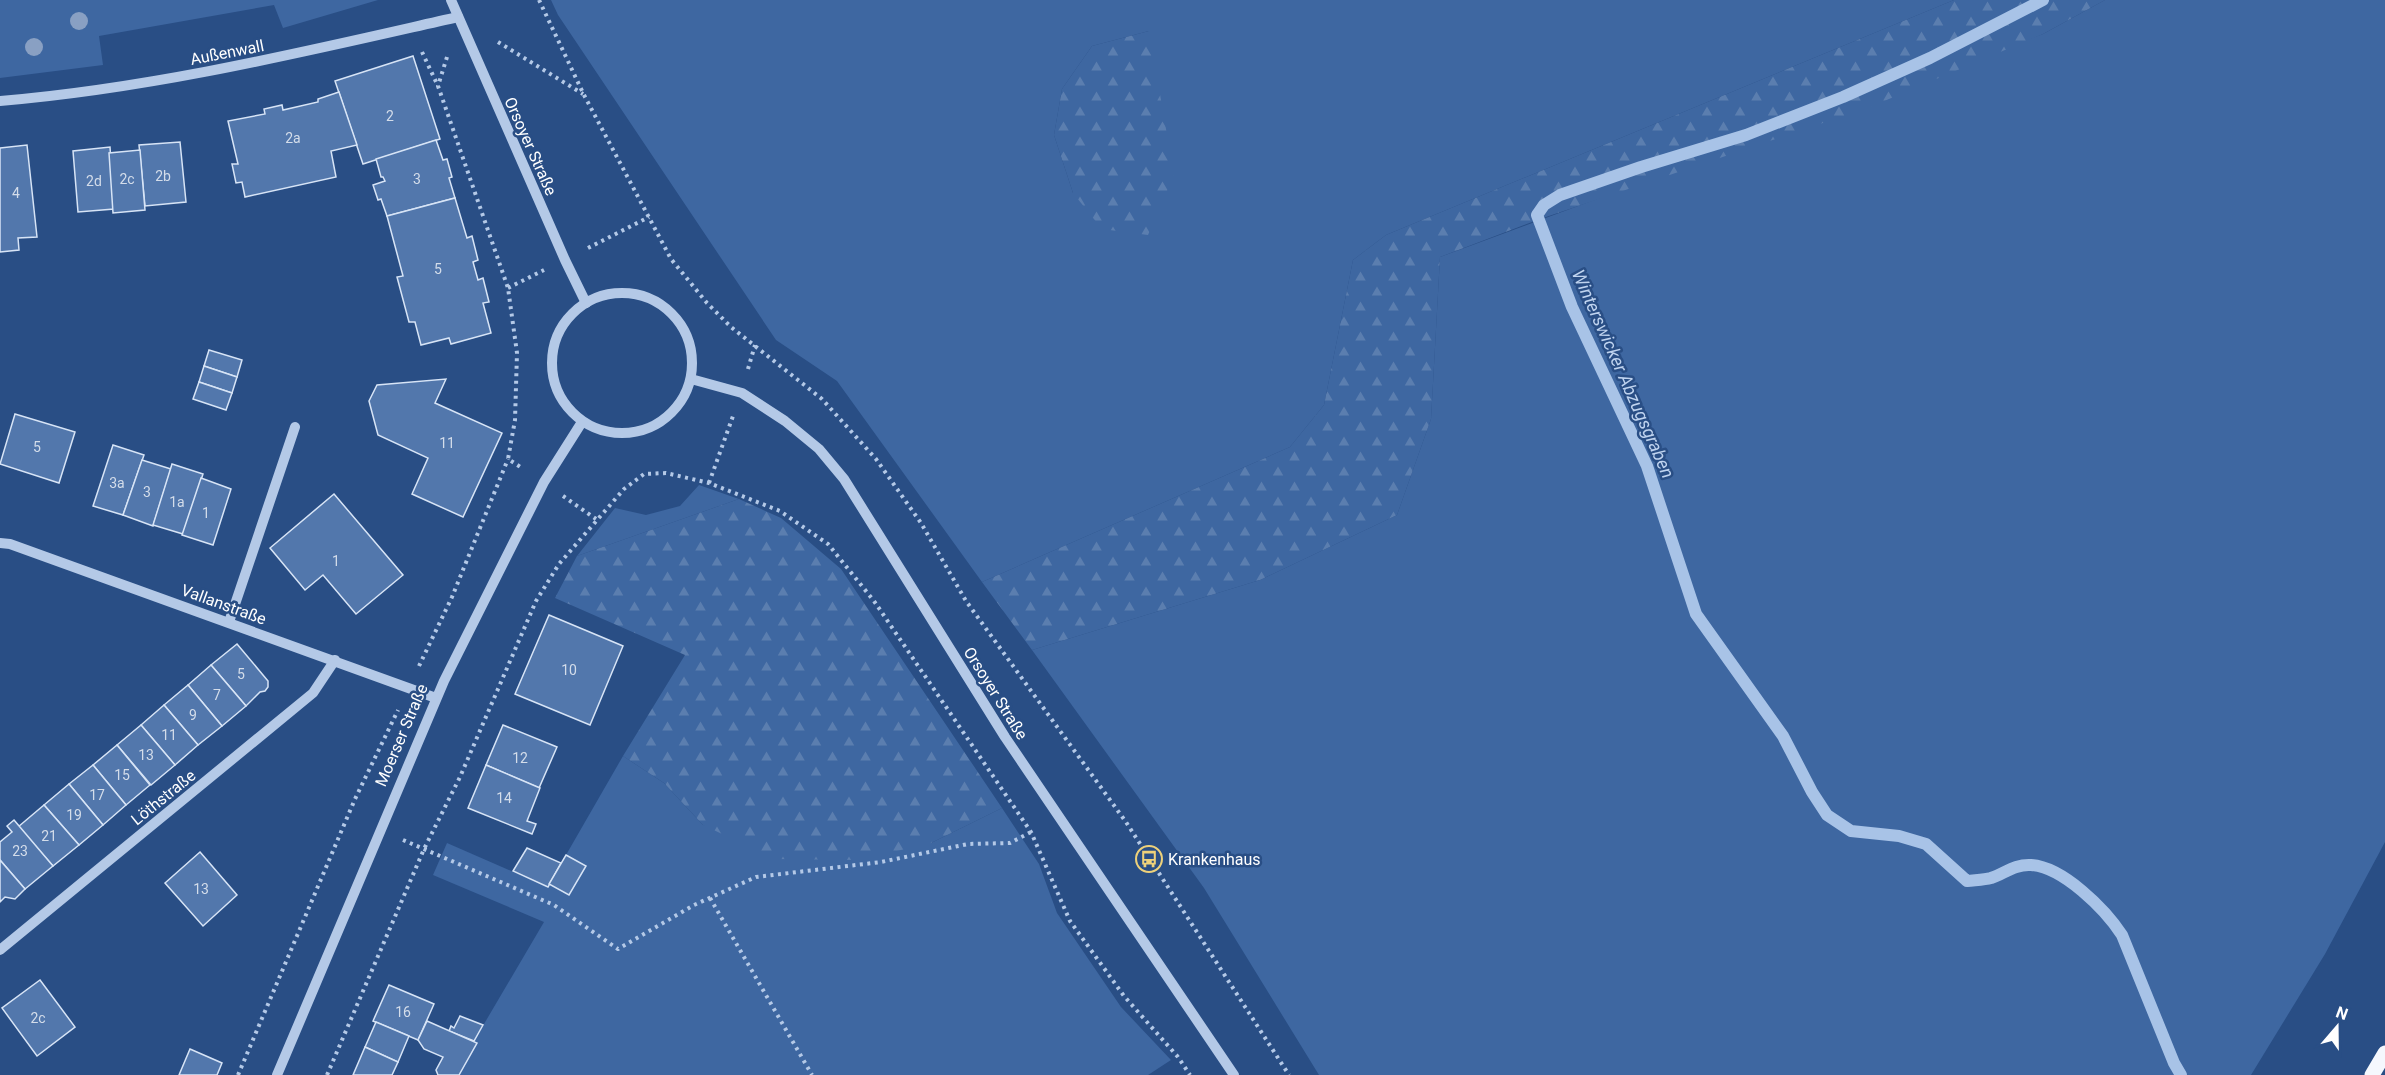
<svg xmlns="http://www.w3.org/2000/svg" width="2385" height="1075" font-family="Roboto,sans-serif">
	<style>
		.green { fill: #3e67a1; fill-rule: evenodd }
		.forest { fill: url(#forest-firs) }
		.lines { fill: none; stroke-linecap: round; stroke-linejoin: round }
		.stream { stroke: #a8c3e7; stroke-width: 12 }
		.building { fill: #5277ac; stroke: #d7e4f6; stroke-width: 1.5 }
		.path { stroke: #b4c9e7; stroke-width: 4; stroke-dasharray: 3 4.5; stroke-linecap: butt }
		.minor { stroke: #b4c9e7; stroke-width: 10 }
		.major { stroke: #f5f8fe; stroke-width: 15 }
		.tree { fill: #89a0c3 }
		.labels { text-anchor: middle; stroke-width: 5; stroke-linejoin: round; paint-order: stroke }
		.number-label { font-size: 14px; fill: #d4ddea }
		.street-label { font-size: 16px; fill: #fff; stroke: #294e85 }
		.poi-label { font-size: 16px; fill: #fff; stroke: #294e85; text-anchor: start }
		.water-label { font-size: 18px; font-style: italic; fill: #bfd3ef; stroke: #294e85 }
	</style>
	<defs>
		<pattern id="forest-firs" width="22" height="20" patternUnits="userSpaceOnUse" patternTransform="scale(1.5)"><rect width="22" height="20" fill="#3e67a1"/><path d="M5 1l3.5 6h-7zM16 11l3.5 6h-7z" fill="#5b7eaf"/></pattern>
	</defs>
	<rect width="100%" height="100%" fill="#294e85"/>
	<g class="green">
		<path d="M 0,0 L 378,0 L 283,28 L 274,5 L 99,36 L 103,65 L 0,78 Z"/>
		<path d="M 551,0 L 1954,0 L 1386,235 L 1353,260 L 1324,405 L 1290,447 L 982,582 L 837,381 L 776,340 L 558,15 ZM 1149,31 L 1073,193 L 1054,135 L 1062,89 L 1092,46 Z"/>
		<path d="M 2105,0 L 2385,0 L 2385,842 L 2325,954 L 2251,1075 L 1319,1075 L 1204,888 L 1032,650 L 1260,580 L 1397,515 L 1431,419 L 1440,257 L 2043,34 Z"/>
		<path d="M 699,485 L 739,499 L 577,556 L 615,508 L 646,515 L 680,506 Z"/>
		<path d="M 623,756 L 664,783 L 703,825 L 931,843 L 1002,808 L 1039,864 L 1057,913 L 1121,1007 L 1171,1060 L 1148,1075 L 459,1075 L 477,1043 L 474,1041 L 544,922 L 433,875 L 447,843 L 548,887 L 549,884 L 569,895 L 585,867 L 566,855 Z"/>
	</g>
	<g class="forest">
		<path d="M 1954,0 L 2105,0 L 2043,34 L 1870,107 L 1540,219 L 1440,257 L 1431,419 L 1397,515 L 1260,580 L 1032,650 L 982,582 L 1290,447 L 1324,405 L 1353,260 L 1386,235 Z"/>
		<path d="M 1149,31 L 1174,175 L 1148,235 L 1102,229 L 1073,193 L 1054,135 L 1062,89 L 1092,46 Z"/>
		<path d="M 739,499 L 781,518 L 841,569 L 1002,808 L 931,843 L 858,860 L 775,859 L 703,825 L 664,783 L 623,756 L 685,655 L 555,598 L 577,556 Z"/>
	</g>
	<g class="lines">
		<path class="stream" d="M 2043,0 L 1930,58 L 1843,97 L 1746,135 L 1641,167 L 1560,195 L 1544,205 L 1537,215 L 1572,307 L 1647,466 L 1696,614 L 1783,736 L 1812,792 L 1827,815 L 1851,831 L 1899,836 L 1926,844 L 1967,881 C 1975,880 1984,880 1991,878 C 2005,873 2015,864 2031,865 C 2063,867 2105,909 2122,935 L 2174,1063 L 2181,1075"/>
	</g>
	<g class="building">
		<path d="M 413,56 L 440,139 L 363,164 L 335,81 Z"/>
		<path d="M 339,92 L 357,145 L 331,151 L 336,177 L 245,197 L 242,182 L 236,183 L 232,164 L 238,164 L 228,121 L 265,114 L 264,109 L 282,105 L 283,110 L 318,102 L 318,99 Z"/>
		<path d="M 436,140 L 443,160 L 447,159 L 452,177 L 449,178 L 455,198 L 387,216 L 381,199 L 378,200 L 373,185 L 385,181 L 383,177 L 381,177 L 376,159 Z"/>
		<path d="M 180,142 L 186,202 L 145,206 L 139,145 Z"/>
		<path d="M 27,145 L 37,237 L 18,238 L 19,250 L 0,252 L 0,148 Z"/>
		<path d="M 110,147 L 114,209 L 78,212 L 73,151 Z"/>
		<path d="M 140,150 L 145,210 L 113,213 L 109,153 Z"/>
		<path d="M 455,198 L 467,238 L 472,236 L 478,260 L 473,262 L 478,280 L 483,278 L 489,302 L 483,303 L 491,333 L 451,344 L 449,338 L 421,345 L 415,322 L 409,322 L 397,277 L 403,276 L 387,216 Z"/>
		<path d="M 209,350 L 242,360 L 237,377 L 204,366 Z"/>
		<path d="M 204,366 L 237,377 L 232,393 L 199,382 Z"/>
		<path d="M 446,379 L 435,403 L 502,433 L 463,517 L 412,494 L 428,458 L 378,435 L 369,401 L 377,385 Z"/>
		<path d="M 199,382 L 232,393 L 226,410 L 193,399 Z"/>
		<path d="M 15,414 L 75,432 L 59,483 L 0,464 Z"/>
		<path d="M 113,445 L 144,455 L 123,515 L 93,506 Z"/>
		<path d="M 142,460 L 171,469 L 153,526 L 123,515 Z"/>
		<path d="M 172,464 L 203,474 L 183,534 L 153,525 Z"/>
		<path d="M 201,478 L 231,489 L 213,545 L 182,535 Z"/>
		<path d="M 334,494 L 403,575 L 356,614 L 323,575 L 305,590 L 270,548 Z"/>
		<path d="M 549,615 L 623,646 L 590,725 L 515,694 Z"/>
		<path d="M 237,644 L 268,681 L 268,687 L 265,691 L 260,692 L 246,706 L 211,665 Z"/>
		<path d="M 211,665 L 246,706 L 222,726 L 188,685 Z"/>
		<path d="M 188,685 L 222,726 L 198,745 L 164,705 Z"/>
		<path d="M 164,705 L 198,745 L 175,765 L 141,725 Z"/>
		<path d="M 141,725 L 175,765 L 151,785 L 117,745 Z"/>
		<path d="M 503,725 L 557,747 L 539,788 L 486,765 Z"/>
		<path d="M 117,745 L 150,785 L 126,805 L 93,765 Z"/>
		<path d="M 93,765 L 126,805 L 103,825 L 69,784 Z"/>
		<path d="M 486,765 L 540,788 L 527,821 L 536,824 L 532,834 L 468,808 Z"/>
		<path d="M 69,784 L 103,825 L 79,845 L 44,805 Z"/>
		<path d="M 44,805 L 79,845 L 53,866 L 18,827 Z"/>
		<path d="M 14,820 L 53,866 L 25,889 L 0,860 L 0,842 L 12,832 L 7,826 Z"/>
		<path d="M 527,848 L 561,863 L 548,887 L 513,871 Z"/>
		<path d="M 200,852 L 237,895 L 203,926 L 165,883 Z"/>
		<path d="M 566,855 L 586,866 L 569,895 L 549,884 Z"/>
		<path d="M 0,860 L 25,889 L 15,899 L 5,897 L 0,902 Z"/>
		<path d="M 40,980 L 75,1027 L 37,1056 L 2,1008 Z"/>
		<path d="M 389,985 L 434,1004 L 418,1040 L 373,1021 Z"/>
		<path d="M 460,1016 L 483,1025 L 474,1041 L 449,1031 L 451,1026 L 454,1028 Z"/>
		<path d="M 427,1021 L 477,1043 L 459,1075 L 438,1075 L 436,1070 L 443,1057 L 424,1049 L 418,1040 Z"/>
		<path d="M 376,1022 L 409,1036 L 398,1062 L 365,1047 Z"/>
		<path d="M 365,1047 L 398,1062 L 392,1075 L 353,1075 Z"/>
		<path d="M 190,1049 L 222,1063 L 217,1075 L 179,1075 Z"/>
	</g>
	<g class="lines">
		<g class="path">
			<path d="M 539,0 L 584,95 L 671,259 L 707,303 L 731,327 L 822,399 L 876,459 L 921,523 L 966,601 L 1126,822 L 1289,1075"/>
			<path d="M 498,42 L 583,94"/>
			<path d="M 422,52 L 438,86"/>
			<path d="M 447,57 L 438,86 L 508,288 L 517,353 L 515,420 L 508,459 L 522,468"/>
			<path d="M 588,248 L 649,217"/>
			<path d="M 508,288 L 544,270"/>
			<path d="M 748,369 L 755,345"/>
			<path d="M 709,483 L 733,416"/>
			<path d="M 563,496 L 596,519"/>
			<path d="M 419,666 L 452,597 L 508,459"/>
			<path d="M 403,840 L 554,905 L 618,949 L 694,905 L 756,877 L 881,862 L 968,844 L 1010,843 L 1031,832"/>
			<path d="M 710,898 L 812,1075"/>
			<path d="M 238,1075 L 355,799 L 398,710"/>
			<path d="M 327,1075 L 424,849 L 460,777 L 536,601 L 559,564 L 624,489 L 644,474 L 666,473 L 709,483 L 780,511 L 828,544 L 874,601 L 1031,832 L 1070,921 L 1124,996 L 1178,1057 L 1190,1075"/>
		</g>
		<g class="minor">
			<path d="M 451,0 L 565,260 L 586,303"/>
			<path d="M 0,101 C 155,88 307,51 458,17"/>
			<circle cx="622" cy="363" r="70"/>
			<path d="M 691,379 L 742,393 L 785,421 L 819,449 L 844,479 L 1005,737 L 1234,1075"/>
			<path d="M 0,543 L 10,544 L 436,698"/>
			<path d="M 229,622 L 295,427"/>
			<path d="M 0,950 L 313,693 L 335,660"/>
			<path d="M 277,1075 L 444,681 L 544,482 L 582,422"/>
		</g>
		<path class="major" d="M 2372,1075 L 2385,1053"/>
	</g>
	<g class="tree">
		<circle cx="79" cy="21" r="9"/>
		<circle cx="34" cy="47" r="9"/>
	</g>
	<defs>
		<symbol id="bus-ring" viewBox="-11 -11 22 22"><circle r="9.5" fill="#294e85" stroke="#eed17a" stroke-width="1.5"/><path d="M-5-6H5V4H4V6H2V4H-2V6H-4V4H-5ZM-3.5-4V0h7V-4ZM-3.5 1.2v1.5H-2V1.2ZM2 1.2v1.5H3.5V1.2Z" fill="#eed17a"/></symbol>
	</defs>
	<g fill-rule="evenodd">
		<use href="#bus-ring" x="1134" y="844" width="30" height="30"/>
	</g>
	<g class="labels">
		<g class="number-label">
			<text x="390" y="121">2</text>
			<text x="293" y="143">2a</text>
			<text x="163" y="181">2b</text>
			<text x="127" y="184">2c</text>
			<text x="417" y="184">3</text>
			<text x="94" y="186">2d</text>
			<text x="16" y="198">4</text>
			<text x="438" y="274">5</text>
			<text x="447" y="448">11</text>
			<text x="37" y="452">5</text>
			<text x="117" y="488">3a</text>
			<text x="147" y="497">3</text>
			<text x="177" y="507">1a</text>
			<text x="206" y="518">1</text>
			<text x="336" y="566">1</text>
			<text x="569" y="675">10</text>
			<text x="241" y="679">5</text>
			<text x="217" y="700">7</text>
			<text x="193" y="720">9</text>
			<text x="169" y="740">11</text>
			<text x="146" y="760">13</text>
			<text x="520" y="763">12</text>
			<text x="122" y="780">15</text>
			<text x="97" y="800">17</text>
			<text x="504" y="803">14</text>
			<text x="74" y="820">19</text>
			<text x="49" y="841">21</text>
			<text x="20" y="856">23</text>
			<text x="201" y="894">13</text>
			<text x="403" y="1017">16</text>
			<text x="38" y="1023">2c</text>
		</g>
		<g class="street-label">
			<text transform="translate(227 52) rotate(-11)" y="6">Außenwall</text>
			<text transform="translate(531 146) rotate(66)" y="6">Orsoyer Straße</text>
			<text transform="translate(224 604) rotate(20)" y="6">Vallanstraße</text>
			<text transform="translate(996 693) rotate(58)" y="6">Orsoyer Straße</text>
			<text transform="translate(401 735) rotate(-67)" y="6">Moerser Straße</text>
			<text transform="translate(163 797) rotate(-39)" y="6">Löthstraße</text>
		</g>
		<g class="poi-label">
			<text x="1168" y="865">Krankenhaus</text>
		</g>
		<g class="water-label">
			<text transform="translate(1623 374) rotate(66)" y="6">Winterswicker Abzugsgraben</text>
		</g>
	</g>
	<g transform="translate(2337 1027) rotate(20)" stroke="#294e85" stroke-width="4.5" paint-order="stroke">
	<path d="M0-4.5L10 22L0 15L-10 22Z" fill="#ffffff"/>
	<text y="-9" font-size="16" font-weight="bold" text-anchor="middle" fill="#ffffff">N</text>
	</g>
</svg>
